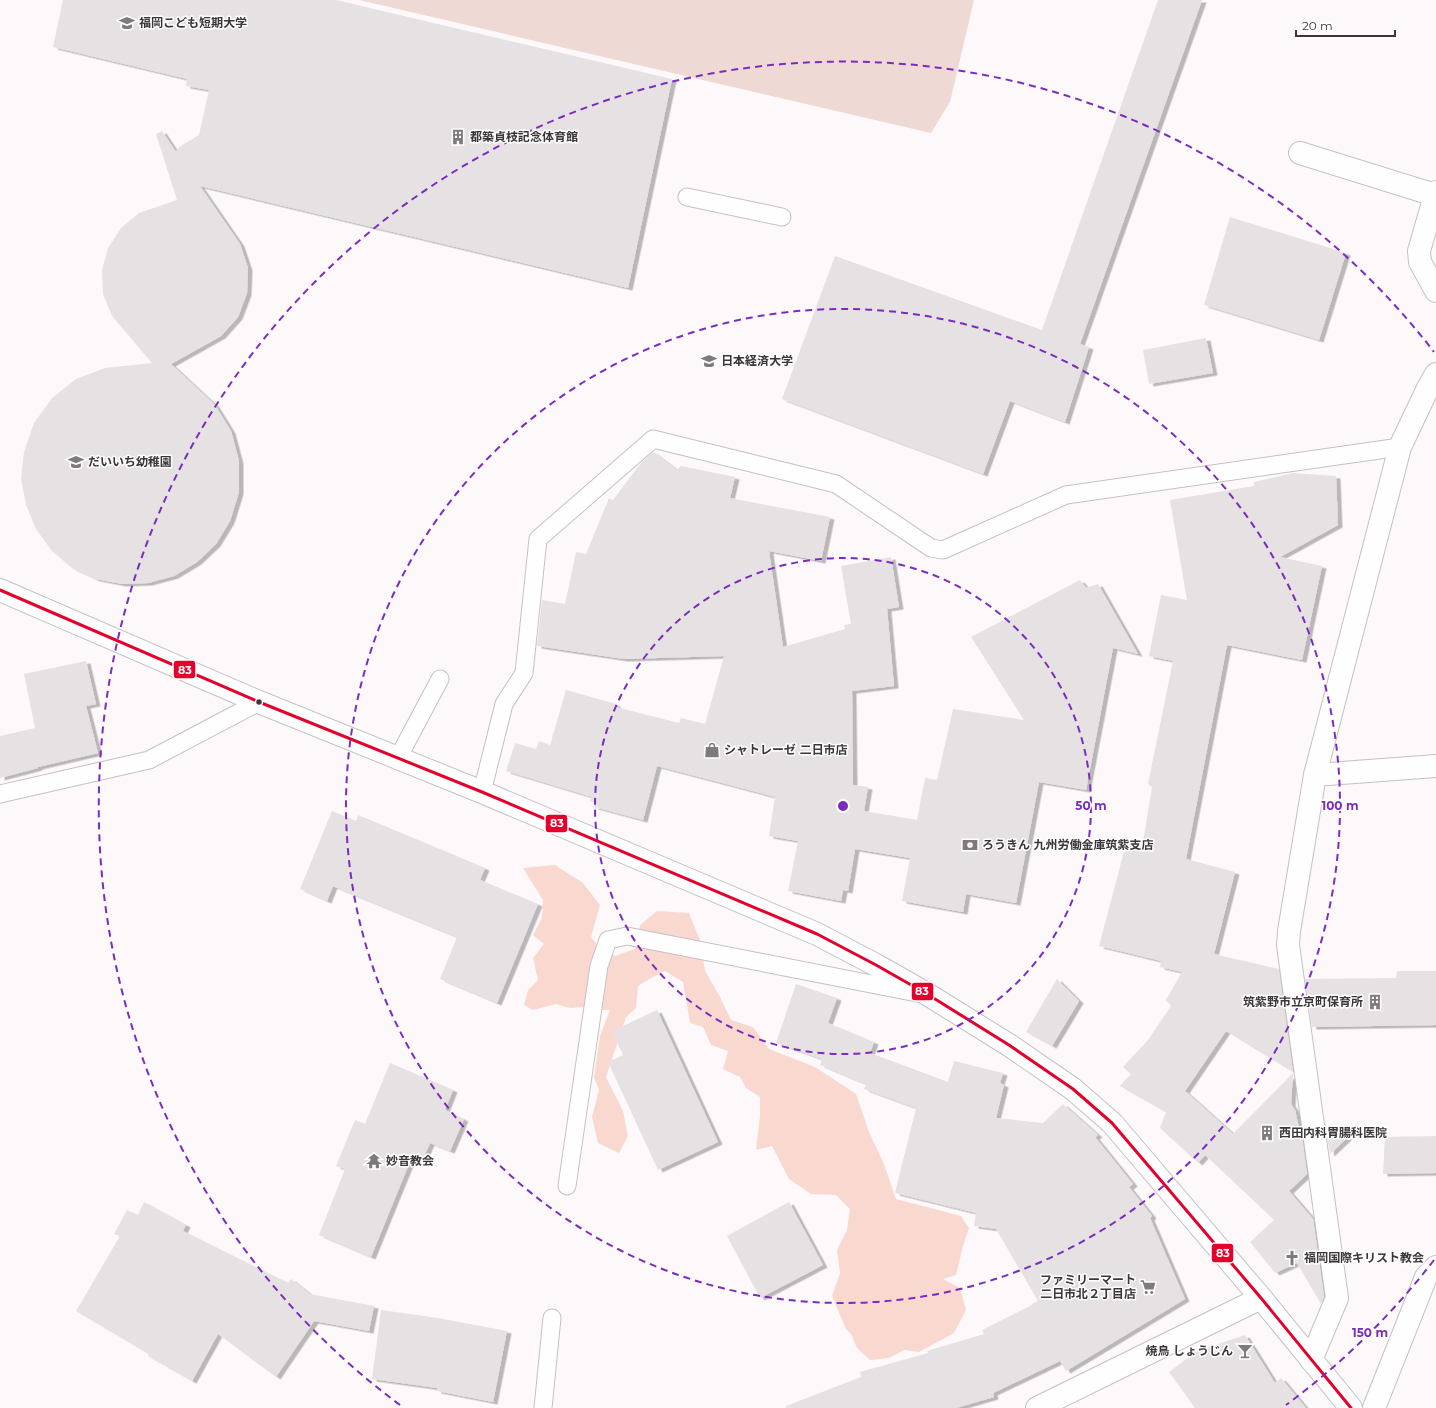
<svg xmlns="http://www.w3.org/2000/svg" width="1436" height="1408" font-family="Montserrat,'Noto Sans JP',sans-serif">
	<style>
		.green { fill: #eed9d4 }
		.forest { fill: #f9d8cf }
		.building { fill: #e6e1e2; filter: url(#shadow) }
		.lines { fill: none; stroke-linecap: round; stroke-linejoin: round }
		.service-casing { stroke: #c5c1c3; stroke-width: 19 }
		.minor-casing { stroke: #c5c1c3; stroke-width: 24 }
		.primary-casing { stroke: #c5c1c3; stroke-width: 24 }
		.service { stroke: #fffefe; stroke-width: 17 }
		.minor { stroke: #fffefe; stroke-width: 22 }
		.primary { stroke: #fffefe; stroke-width: 22 }
		.bus-1-casing { stroke: #fff; stroke-width: 6 }
		.bus-1 { stroke: #e4002b; stroke-width: 3 }
		.ring { fill: none; stroke: #7b2cbf; stroke-width: 2; stroke-dasharray: 7 5 }
		.bus-dot { fill: #3b363a; stroke: #fff; stroke-width: 1.5 }
		.labels { text-anchor: middle; stroke-width: 3; stroke-linejoin: round; paint-order: stroke }
		.poi-label { font-size: 12px; font-weight: bold; fill: #3b363a; stroke: #fff; text-anchor: start }
		.centre { fill: #7b2cbf; stroke: #fff; stroke-width: 2 }
		.ring-label { font-size: 12px; text-anchor: middle; font-weight: bold; fill: #7b2cbf; stroke: #fff; stroke-width: 3; stroke-linejoin: round; paint-order: stroke }
		.line-badge { stroke: #fff; stroke-width: 1.5 }
		.badge-label { font-size: 11px; text-anchor: middle; font-weight: bold; fill: #fff }
	</style>
	<defs>
		<filter id="shadow"><feDropShadow dx="4.5" dy="2.5" stdDeviation="0" flood-color="#0004"/></filter>
	</defs>
	<rect width="100%" height="100%" fill="#fdf9fb"/>
	<path class="green" d="M 359,0 L 974,0 L 950,102 L 931,133 Z"/>
	<path class="forest" d="M 555,865 L 583,883 L 600,905 L 591,937 L 599,947 L 615,956 L 635,949 L 640,925 L 657,911 L 689,913 L 700,940 L 705,971 L 720,997 L 731,1020 L 753,1027 L 769,1049 L 815,1067 L 856,1094 L 869,1132 L 884,1164 L 896,1199 L 961,1216 L 969,1228 L 963,1246 L 956,1275 L 943,1279 L 960,1288 L 966,1310 L 954,1333 L 919,1352 L 904,1350 L 889,1358 L 870,1360 L 857,1348 L 851,1334 L 846,1329 L 832,1296 L 840,1273 L 837,1250 L 847,1230 L 850,1209 L 836,1195 L 811,1194 L 789,1179 L 772,1146 L 756,1150 L 760,1116 L 760,1097 L 746,1088 L 740,1077 L 723,1069 L 728,1051 L 711,1045 L 703,1027 L 690,1023 L 683,982 L 665,971 L 651,978 L 638,986 L 636,1008 L 626,1017 L 606,1077 L 623,1111 L 628,1136 L 619,1153 L 598,1143 L 592,1117 L 599,1090 L 594,1077 L 600,1036 L 610,1010 L 601,1010 L 582,1007 L 570,1008 L 556,1004 L 533,1010 L 524,1005 L 528,990 L 538,980 L 533,958 L 544,944 L 533,935 L 542,918 L 543,900 L 523,868 Z"/>
	<g class="building">
		<path d="M 63,0 L 336,0 L 672,79 L 628,288 L 200,186 L 240,244 L 248,268 L 247,293 L 238,317 L 221,336 L 171,364 L 215,405 L 231,431 L 239,461 L 239,492 L 230,521 L 216,544 L 197,562 L 174,576 L 148,583 L 122,584 L 96,579 L 72,568 L 52,551 L 36,529 L 26,505 L 21,478 L 24,452 L 34,423 L 52,398 L 76,379 L 105,368 L 152,363 L 112,316 L 103,294 L 102,270 L 108,248 L 121,228 L 139,213 L 177,200 L 156,134 L 162,131 L 176,152 L 179,147 L 199,135 L 209,90 L 186,86 L 187,79 L 53,47 Z"/>
		<path d="M 1158,0 L 1202,0 L 1080,344 L 1089,347 L 1065,422 L 1010,401 L 983,474 L 782,399 L 835,256 L 1042,330 Z"/>
		<path d="M 1230,217 L 1346,253 L 1319,340 L 1204,305 Z"/>
		<path d="M 1206,338 L 1213,373 L 1149,384 L 1143,350 Z"/>
		<path d="M 653,452 L 677,470 L 681,466 L 735,477 L 730,498 L 830,517 L 821,561 L 769,551 L 783,647 L 845,629 L 844,625 L 851,624 L 841,566 L 891,557 L 899,607 L 887,609 L 894,686 L 852,691 L 853,785 L 868,787 L 864,811 L 917,820 L 925,778 L 937,780 L 953,709 L 1024,720 L 971,637 L 1080,580 L 1086,588 L 1098,584 L 1138,654 L 1113,648 L 1086,790 L 1039,782 L 1016,903 L 966,894 L 963,912 L 902,901 L 910,858 L 855,849 L 848,891 L 843,890 L 841,901 L 788,891 L 798,841 L 769,836 L 775,797 L 657,766 L 643,820 L 594,807 L 596,803 L 590,801 L 592,797 L 506,771 L 515,743 L 536,749 L 539,741 L 550,745 L 566,690 L 616,704 L 616,707 L 679,723 L 681,718 L 705,724 L 724,656 L 624,659 L 537,646 L 542,600 L 565,604 L 576,552 L 586,554 L 609,498 L 613,500 L 641,463 Z"/>
		<path d="M 1293,473 L 1336,476 L 1338,525 L 1280,557 L 1322,566 L 1302,660 L 1227,645 L 1186,859 L 1235,872 L 1214,954 L 1279,969 L 1293,1072 L 1226,1031 L 1185,1091 L 1233,1134 L 1293,1073 L 1291,1104 L 1295,1110 L 1301,1137 L 1302,1137 L 1307,1174 L 1289,1191 L 1313,1219 L 1324,1296 L 1321,1304 L 1297,1263 L 1275,1273 L 1250,1242 L 1274,1220 L 1205,1155 L 1198,1163 L 1160,1128 L 1166,1112 L 1120,1086 L 1131,1074 L 1123,1067 L 1148,1040 L 1171,1006 L 1166,1000 L 1182,972 L 1160,967 L 1161,961 L 1099,946 L 1126,844 L 1142,848 L 1152,787 L 1148,784 L 1173,661 L 1149,656 L 1161,595 L 1187,600 L 1170,500 L 1254,486 L 1254,482 Z"/>
		<path d="M 86,661 L 96,704 L 86,706 L 98,753 L 38,767 L 38,768 L 0,778 L 0,736 L 35,728 L 24,674 Z"/>
		<path d="M 332,811 L 356,821 L 358,815 L 485,868 L 480,880 L 538,904 L 497,1003 L 440,979 L 457,937 L 333,886 L 327,901 L 300,889 Z"/>
		<path d="M 1397,971 L 1436,971 L 1436,1025 L 1312,1027 L 1305,979 L 1396,978 Z"/>
		<path d="M 1057,979 L 1079,1001 L 1052,1046 L 1026,1032 Z"/>
		<path d="M 796,984 L 837,998 L 828,1023 L 874,1042 L 870,1053 L 948,1082 L 954,1061 L 1003,1073 L 1000,1083 L 1004,1085 L 996,1118 L 1043,1123 L 1063,1104 L 1098,1135 L 1095,1137 L 1133,1184 L 1129,1187 L 1152,1216 L 1150,1218 L 1185,1299 L 1066,1371 L 1060,1361 L 993,1393 L 994,1397 L 956,1408 L 786,1408 L 786,1406 L 861,1377 L 860,1372 L 928,1353 L 927,1351 L 984,1334 L 982,1330 L 1032,1305 L 1032,1304 L 1038,1301 L 996,1229 L 974,1226 L 976,1213 L 895,1193 L 916,1108 L 864,1089 L 866,1084 L 820,1065 L 822,1059 L 776,1043 Z"/>
		<path d="M 657,1010 L 718,1142 L 658,1170 L 608,1062 L 623,1055 L 612,1031 Z"/>
		<path d="M 390,1063 L 453,1090 L 445,1110 L 464,1119 L 450,1151 L 430,1143 L 421,1164 L 411,1159 L 371,1257 L 319,1235 L 345,1169 L 336,1166 L 355,1120 L 365,1124 Z"/>
		<path d="M 1436,1136 L 1436,1173 L 1383,1174 L 1385,1137 Z"/>
		<path d="M 1327,1137 L 1348,1137 L 1330,1154 Z"/>
		<path d="M 144,1202 L 186,1225 L 183,1231 L 288,1283 L 291,1279 L 310,1294 L 374,1306 L 369,1331 L 314,1321 L 276,1377 L 218,1334 L 192,1381 L 148,1356 L 149,1354 L 76,1311 L 120,1236 L 114,1234 L 127,1210 L 138,1215 Z"/>
		<path d="M 789,1202 L 823,1265 L 760,1298 L 727,1236 Z"/>
		<path d="M 381,1310 L 438,1318 L 507,1331 L 493,1402 L 437,1391 L 437,1388 L 372,1379 Z"/>
		<path d="M 1245,1335 L 1275,1383 L 1281,1378 L 1306,1408 L 1195,1408 L 1169,1372 L 1197,1351 Z"/>
	</g>
	<g class="lines">
		<defs>
			<g id="service">
				<path d="M 687,197 L 782,217"/>
				<path d="M 398,758 L 440,679"/>
				<path d="M 482,792 L 504,704 L 524,673 L 538,539 L 653,439 L 836,484 L 931,548 L 943,550 L 1066,495 L 1400,447"/>
				<path d="M 0,794 L 149,760 L 259,702"/>
				<path d="M 567,1186 L 599,966 L 608,940 L 627,936 L 917,993"/>
				<path d="M 543,1408 L 552,1318"/>
			</g>
			<g id="minor">
				<path d="M 1300,153 L 1435,195"/>
				<path d="M 1436,192 L 1419,251 L 1420,262 L 1436,291"/>
				<path d="M 1315,775 L 1436,766"/>
				<path d="M 1311,1360 L 1337,1298 L 1288,945 L 1289,931 L 1315,775 L 1400,447 L 1428,388 L 1436,374"/>
				<path d="M 1037,1408 L 1261,1298"/>
				<path d="M 1374,1408 L 1426,1277 L 1436,1267"/>
			</g>
			<path id="primary" d="M 0,590 L 259,702 L 482,792 L 817,934 L 876,965 L 927,994 L 1009,1045 L 1073,1089 L 1112,1123 L 1261,1298 L 1351,1408"/>
		</defs>
		<use href="#service" class="service-casing"/>
		<use href="#minor" class="minor-casing"/>
		<use href="#primary" class="primary-casing"/>
		<use href="#service" class="service"/>
		<use href="#minor" class="minor"/>
		<use href="#primary" class="primary"/>
		<defs>
			<path id="bus-1" d="M 0,590 L 259,702 L 482,792 L 817,934 L 876,965 L 927,994 L 1009,1045 L 1073,1089 L 1112,1123 L 1261,1298 L 1351,1408"/>
		</defs>
		<use href="#bus-1" class="bus-1-casing"/>
		<use href="#bus-1" class="bus-1"/>
	</g>
	<g class="ring">
		<circle cx="843" cy="806" r="248"/>
		<circle cx="843" cy="806" r="497"/>
		<path d="M1434 1260A745 745 0 0 1 1286 1405M400 1405A745 745 0 1 1 1434 352"/>
	</g>
	<defs>
		<symbol id="university-bare" viewBox="-9 -9 18 18"><path d="M0-5L7-2L0 1L-7-2ZM-4 1L0 2.5L4 1V4Q0 6-4 4Z" fill="#7f7a7e" stroke="#fff" stroke-width="2.5" paint-order="stroke"/></symbol>
		<symbol id="building-bare" viewBox="-9 -9 18 18"><path d="M-4-6H4V6H1V3H-1V6H-4ZM-2.5-4.3h1.7v1.8h-1.7ZM.8-4.3h1.7v1.8H.8ZM-2.5-1h1.7V.8h-1.7ZM.8-1h1.7V.8H.8Z" fill="#7f7a7e" stroke="#fff" stroke-width="2.5" paint-order="stroke"/></symbol>
		<symbol id="school-bare" viewBox="-9 -9 18 18"><path d="M0-5L7-2L0 1L-7-2ZM-4 1L0 2.5L4 1V4Q0 6-4 4Z" fill="#7f7a7e" stroke="#fff" stroke-width="2.5" paint-order="stroke"/></symbol>
		<symbol id="shop-bare" viewBox="-9 -9 18 18"><path d="M-5-2.5h2.3a2.7 3.5 0 0 1 5.4 0H5L5.5 6h-11ZM-1.5-2.5h3a1.5 2.3 0 0 0-3 0Z" fill="#7f7a7e" stroke="#fff" stroke-width="2.5" paint-order="stroke"/></symbol>
		<symbol id="bank-bare" viewBox="-9 -9 18 18"><path d="M-6-4H6V4H-6ZM0-2.3a2.3 2.3 0 1 0 0 4.6a2.3 2.3 0 1 0 0-4.6Z" fill="#7f7a7e" stroke="#fff" stroke-width="2.5" paint-order="stroke"/></symbol>
		<symbol id="temple-bare" viewBox="-9 -9 18 18"><path d="M0-6L5-2H3V0L6.5 2.5H4V6H1.5V3h-3V6H-4V2.5H-6.5L-3 0V-2H-5Z" fill="#7f7a7e" stroke="#fff" stroke-width="2.5" paint-order="stroke"/></symbol>
		<symbol id="church-bare" viewBox="-9 -9 18 18"><path d="M-1.2-6h2.4v3.5h3.3v2.4h-3.3V6h-2.4V-.1h-3.3v-2.4h3.3Z" fill="#7f7a7e" stroke="#fff" stroke-width="2.5" paint-order="stroke"/></symbol>
		<symbol id="supermarket-bare" viewBox="-9 -9 18 18"><path d="M-6-5.5h2.5l.6 2H6L4.5 2H-2.5L-4.4-4H-6ZM-1.5 3.2a1.3 1.3 0 1 0 .1 0ZM3 3.2a1.3 1.3 0 1 0 .1 0Z" fill="#7f7a7e" stroke="#fff" stroke-width="2.5" paint-order="stroke"/></symbol>
		<symbol id="bar-bare" viewBox="-9 -9 18 18"><path d="M-6-5H6L.8 .8V4.5H3.5V6h-7V4.5H-.8V.8Z" fill="#7f7a7e" stroke="#fff" stroke-width="2.5" paint-order="stroke"/></symbol>
	</defs>
	<g fill-rule="evenodd">
		<use href="#university-bare" x="116" y="12" width="22" height="22"/>
		<use href="#building-bare" x="447" y="126" width="22" height="22"/>
		<use href="#university-bare" x="698" y="350" width="22" height="22"/>
		<use href="#school-bare" x="65" y="451" width="22" height="22"/>
		<use href="#shop-bare" x="701" y="739" width="22" height="22"/>
		<use href="#bank-bare" x="959" y="834" width="22" height="22"/>
		<use href="#building-bare" x="1364" y="991" width="22" height="22"/>
		<use href="#building-bare" x="1256" y="1122" width="22" height="22"/>
		<use href="#temple-bare" x="363" y="1150" width="22" height="22"/>
		<use href="#church-bare" x="1281" y="1247" width="22" height="22"/>
		<use href="#supermarket-bare" x="1137" y="1276" width="22" height="22"/>
		<use href="#bar-bare" x="1234" y="1340" width="22" height="22"/>
	</g>
	<circle class="bus-dot" cx="259" cy="702" r="3.5"/>
	<g class="labels">
		<g class="poi-label">
			<text x="139" y="27">福岡こども短期大学</text>
			<text x="470" y="141">都築貞枝記念体育館</text>
			<text x="721" y="365">日本経済大学</text>
			<text x="88" y="466">だいいち幼稚園</text>
			<text x="724" y="754">シャトレーゼ 二日市店</text>
			<text x="982" y="849">ろうきん 九州労働金庫筑紫支店</text>
			<text x="1363" y="1006" text-anchor="end">筑紫野市立京町保育所</text>
			<text x="1279" y="1137">西田内科胃腸科医院</text>
			<text x="386" y="1165">妙音教会</text>
			<text x="1304" y="1262">福岡国際キリスト教会</text>
			<text x="1136" y="1284" text-anchor="end">ファミリーマート<tspan x="1136" dy="14">二日市北２丁目店</tspan></text>
			<text x="1233" y="1355" text-anchor="end">焼鳥 しょうじん</text>
		</g>
	</g>
	<circle cx="843" cy="806" r="6" class="centre"/>
	<g class="ring-label">
		<text x="1091" y="810">50 m</text>
		<text x="1340" y="810">100 m</text>
		<text x="1370" y="1337">150 m</text>
	</g>
	<g class="line-badge">
		<rect x="173" y="660" width="23" height="19" rx="4" fill="#e4002b"/>
		<rect x="545" y="814" width="23" height="19" rx="4" fill="#e4002b"/>
		<rect x="911" y="982" width="23" height="19" rx="4" fill="#e4002b"/>
		<rect x="1211" y="1243" width="23" height="20" rx="4" fill="#e4002b"/>
	</g>
	<g class="badge-label">
		<text x="185" y="674">83</text>
		<text x="557" y="827">83</text>
		<text x="922" y="995">83</text>
		<text x="1223" y="1257">83</text>
	</g>
	<path d="M1296 30v6h99v-6" fill="none" stroke="#3b363a" stroke-width="2"/>
	<text x="1302" y="30" font-size="12" fill="#3b363a" stroke="#ffffff" stroke-width="3" paint-order="stroke">20 m</text>
</svg>
